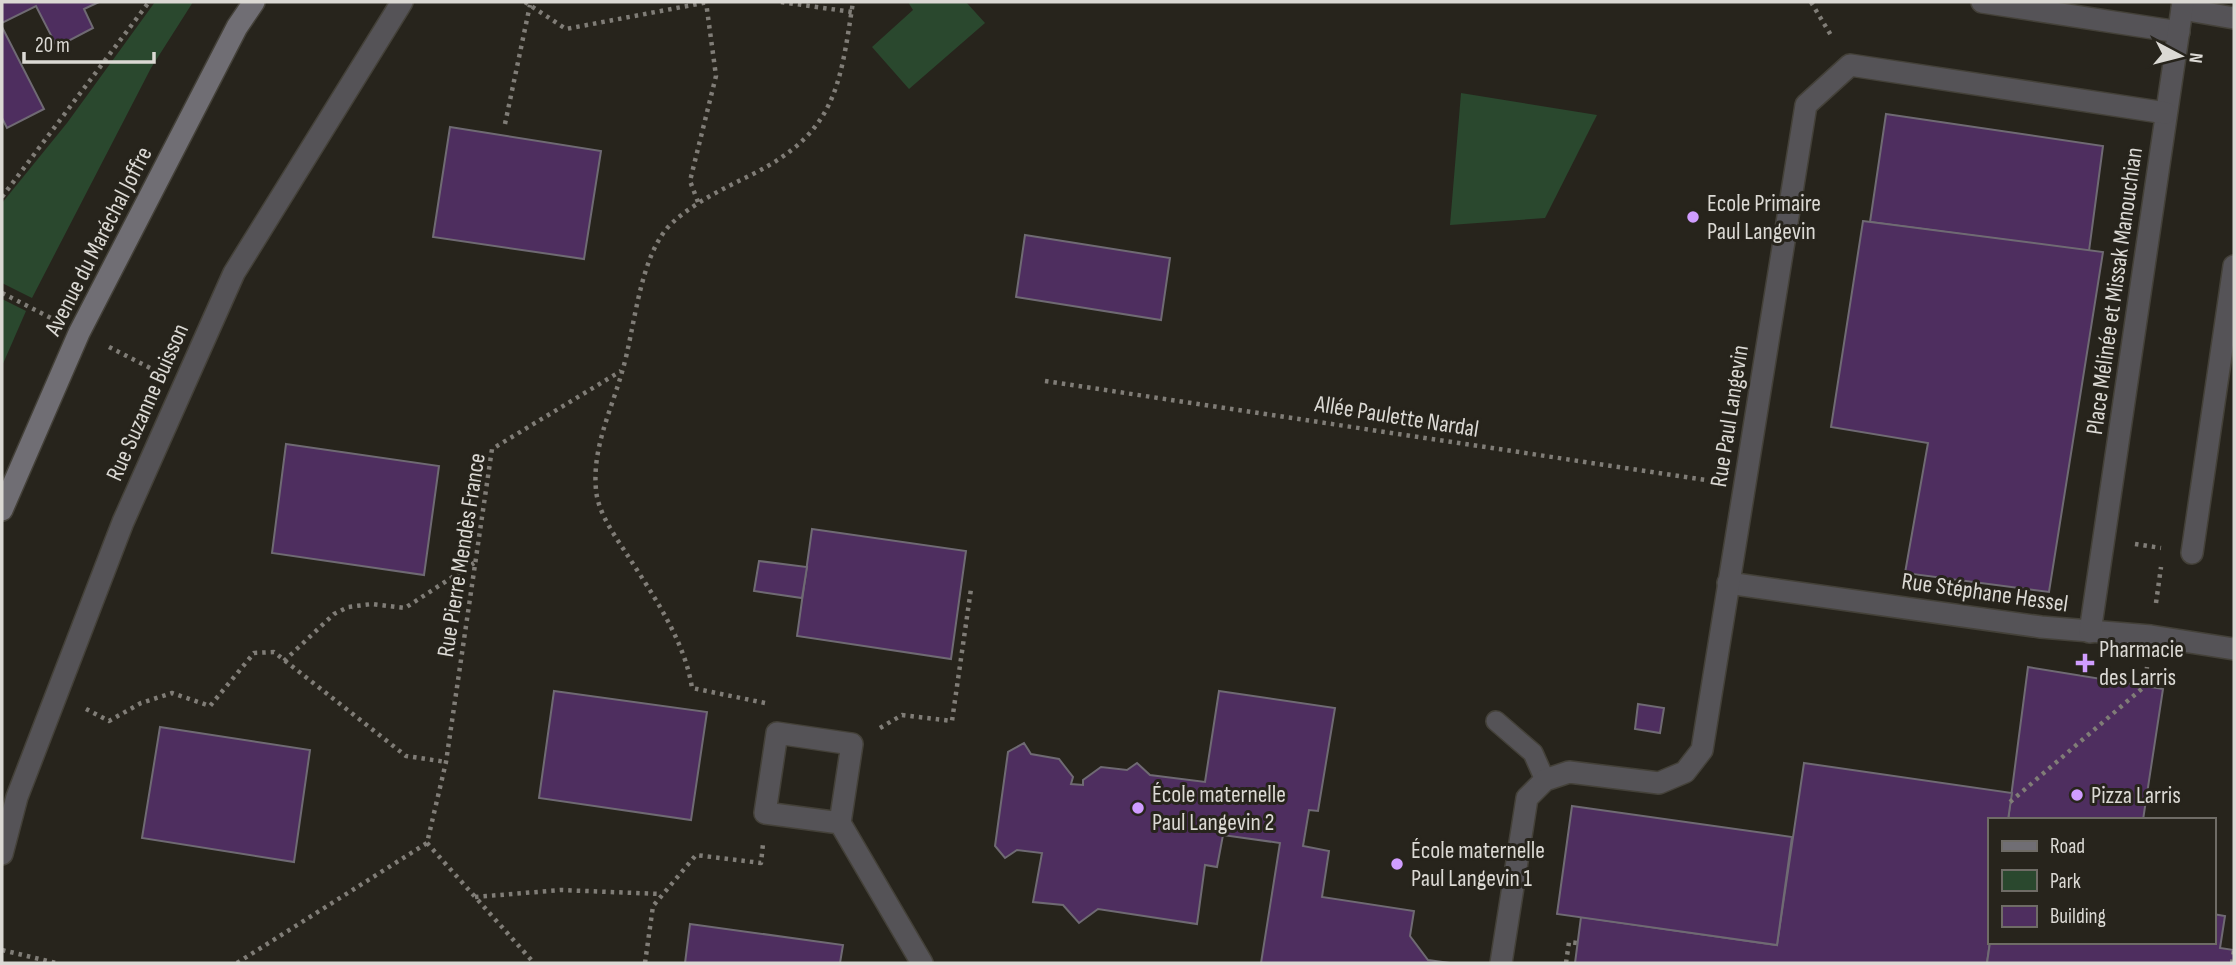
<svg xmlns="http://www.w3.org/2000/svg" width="2236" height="965" font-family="'Sofia Sans Condensed',sans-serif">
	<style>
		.green { fill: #2a482e }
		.building { fill: #4e2e5f; stroke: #6f6a73; stroke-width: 2 }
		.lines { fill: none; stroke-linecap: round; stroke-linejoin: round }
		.lane-casing { stroke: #444139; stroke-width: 22 }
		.street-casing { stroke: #444139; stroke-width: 24 }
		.secondary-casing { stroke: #444139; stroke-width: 24 }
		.path { stroke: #807d77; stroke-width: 4.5; stroke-dasharray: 3.5 5; stroke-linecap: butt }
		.lane { stroke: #555357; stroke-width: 19 }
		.street { stroke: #555357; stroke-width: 21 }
		.secondary { stroke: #706e74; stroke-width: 21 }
		.poi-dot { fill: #d09dff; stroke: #27241c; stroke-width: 2.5 }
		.labels { text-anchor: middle; stroke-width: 6; stroke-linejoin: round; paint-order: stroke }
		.poi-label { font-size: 24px; fill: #dbd9d4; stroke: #27241c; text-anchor: start }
		.street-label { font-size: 24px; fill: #dbd9d4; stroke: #27241c }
	</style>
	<rect width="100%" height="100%" fill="#27241c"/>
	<g class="green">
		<path d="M 155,2 L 193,2 L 151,68 L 32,298 L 2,283 L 2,203 L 67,123 Z"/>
		<path d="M 908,2 L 966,2 L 985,23 L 909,89 L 872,47 L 913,10 Z"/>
		<path d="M 1461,93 L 1597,115 L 1545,218 L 1450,225 Z"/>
		<path d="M 2,299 L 26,311 L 2,366 Z"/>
	</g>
	<g class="building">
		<path d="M 2,2 L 99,2 L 84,9 L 93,28 L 57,47 L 36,6 L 2,23 Z"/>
		<path d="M 2,27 L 44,109 L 7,128 L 2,118 Z"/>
		<path d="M 1886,114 L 2103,146 L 2089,251 L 1870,222 Z"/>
		<path d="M 450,127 L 601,151 L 584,259 L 433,237 Z"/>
		<path d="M 1863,221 L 2103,252 L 2049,592 L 1905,573 L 1928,443 L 1831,427 Z"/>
		<path d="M 1025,235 L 1170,258 L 1161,320 L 1016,297 Z"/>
		<path d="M 286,444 L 439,466 L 424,575 L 272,553 Z"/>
		<path d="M 812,529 L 966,551 L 951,659 L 797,636 Z"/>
		<path d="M 759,561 L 807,567 L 802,598 L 754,591 Z"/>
		<path d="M 2028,667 L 2163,689 L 2143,820 L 2008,820 Z"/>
		<path d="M 554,691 L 707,712 L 691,820 L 539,798 Z"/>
		<path d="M 1219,691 L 1335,708 L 1318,811 L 1309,810 L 1303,846 L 1329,851 L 1322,897 L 1414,911 L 1410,936 L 1428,960 L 1450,963 L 1261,963 L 1280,843 L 1223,835 L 1217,867 L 1205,865 L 1197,924 L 1098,909 L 1079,923 L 1063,905 L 1033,902 L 1042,853 L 1017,850 L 1005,858 L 995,846 L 1008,752 L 1024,743 L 1031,754 L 1059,759 L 1073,777 L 1071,784 L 1083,785 L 1083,780 L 1101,767 L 1127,770 L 1137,763 L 1150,775 L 1205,782 Z"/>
		<path d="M 1638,704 L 1664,708 L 1660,733 L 1635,729 Z"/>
		<path d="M 160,727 L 310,750 L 294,862 L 142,838 Z"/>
		<path d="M 1804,763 L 2012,793 L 2008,820 L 1989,820 L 1990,942 L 1987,963 L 1575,963 L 1581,917 L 1777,945 Z"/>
		<path d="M 1572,806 L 1792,837 L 1777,945 L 1557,914 Z"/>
		<path d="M 2213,914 L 2225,916 L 2220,948 L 2234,950 L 2234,963 L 1987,963 L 1990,942 L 2213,942 Z"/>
		<path d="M 690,924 L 843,945 L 840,963 L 685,963 Z"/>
	</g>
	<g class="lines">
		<defs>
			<path id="lane" d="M 1496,721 L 1533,753 L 1545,780"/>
			<g id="street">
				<path d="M 1982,2 L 2179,32"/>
				<path d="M 2182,9 L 2234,18"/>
				<path d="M 2192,553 L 2234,266"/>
				<path d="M 1728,583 L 2041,627 L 2151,636 L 2234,649"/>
				<path d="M 2090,632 L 2183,2"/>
				<path d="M 840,823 L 765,813 L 777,733 L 852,744 L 840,823 L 922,963"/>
				<path d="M 2,854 L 17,797 L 123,522 L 234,273 L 402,2"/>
				<path d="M 1501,963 L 1527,798 L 1545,780 L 1569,772 L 1659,783 L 1685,772 L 1702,750 L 1806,105 L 1850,65 L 2166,113"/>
			</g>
			<path id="secondary" d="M 2,510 L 79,333 L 237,27 L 254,2"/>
		</defs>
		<use href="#lane" class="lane-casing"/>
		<use href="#street" class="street-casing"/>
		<use href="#secondary" class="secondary-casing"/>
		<g class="path">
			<path d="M 525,2 L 566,29 L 708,2"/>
			<path d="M 781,2 L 852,12"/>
			<path d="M 1811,2 L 1832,37"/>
			<path d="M 505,124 L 530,5"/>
			<path d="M 2,197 L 149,2"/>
			<path d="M 698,202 L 690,181 L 716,76 L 706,2"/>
			<path d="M 2,293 L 51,318"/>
			<path d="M 109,347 L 154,370"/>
			<path d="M 1045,381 L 1712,481"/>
			<path d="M 2135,544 L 2161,548"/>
			<path d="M 2156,603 L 2161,567"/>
			<path d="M 284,661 L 334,614 L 348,607 L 372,604 L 405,608 L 474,563"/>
			<path d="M 765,703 L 692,688 C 685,641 653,595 628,556 C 615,536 598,513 596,490 C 592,448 611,411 622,372 C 635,330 639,254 672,223 C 696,201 725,188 753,174 C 836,132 840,86 853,2"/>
			<path d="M 86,709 L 109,721 L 141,703 L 172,693 L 210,706 L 254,653 L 274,652 L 406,756 L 446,762"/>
			<path d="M 880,728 L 902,715 L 952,721 L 971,589"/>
			<path d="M 2010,802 L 2145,686 L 2147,667"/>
			<path d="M 427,843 L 534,963"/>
			<path d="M 475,897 L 561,890 L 661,894"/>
			<path d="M 2,950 L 56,963"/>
			<path d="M 237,963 L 427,843 L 446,762 L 492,449 L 621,371"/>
			<path d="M 645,963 L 653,906 L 696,855 L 761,863 L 763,844"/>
			<path d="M 1566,963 L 1569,942 L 1577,943"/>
			<path d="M 2232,963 L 2234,950"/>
		</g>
		<use href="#lane" class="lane"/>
		<use href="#street" class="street"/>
		<use href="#secondary" class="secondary"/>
	</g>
	<g class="poi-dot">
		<circle cx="1693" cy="217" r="7"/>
		<path d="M2081.5 652.5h7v7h7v7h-7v7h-7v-7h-7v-7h7z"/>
		<circle cx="2077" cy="795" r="7"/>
		<circle cx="1138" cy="808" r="7"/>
		<circle cx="1397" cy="864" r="7"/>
	</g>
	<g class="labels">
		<g class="poi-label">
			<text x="1707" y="211">Ecole Primaire<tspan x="1707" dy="28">Paul Langevin</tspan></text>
			<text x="2099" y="657">Pharmacie<tspan x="2099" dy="28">des Larris</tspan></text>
			<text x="1152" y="802">École maternelle<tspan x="1152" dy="28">Paul Langevin 2</tspan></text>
			<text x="2091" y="803">Pizza Larris</text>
			<text x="1411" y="858">École maternelle<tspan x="1411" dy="28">Paul Langevin 1</tspan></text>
		</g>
		<g class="street-label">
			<text transform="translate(98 241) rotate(-63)" y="8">Avenue du Maréchal Joffre</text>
			<text transform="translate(2114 291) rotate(-82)" y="8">Place Mélinée et Missak Manouchian</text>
			<text transform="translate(147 402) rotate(-66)" y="8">Rue Suzanne Buisson</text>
			<text transform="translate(1397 416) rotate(9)" y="8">Allée Paulette Nardal</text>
			<text transform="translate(1729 416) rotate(-81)" y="8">Rue Paul Langevin</text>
			<text transform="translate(461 555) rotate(-81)" y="8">Rue Pierre Mendès France</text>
			<text transform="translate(1985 592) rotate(8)" y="8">Rue Stéphane Hessel</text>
		</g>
	</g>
	<rect width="2236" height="965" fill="none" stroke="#dbd9d4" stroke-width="7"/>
	<rect x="1988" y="818" width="228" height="126" fill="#27241c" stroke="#6f6c66" stroke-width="2"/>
	<rect x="2002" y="841" width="35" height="10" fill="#706e74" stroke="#6f6c66" stroke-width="2"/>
	<text x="2050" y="853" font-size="21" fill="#dbd9d4">Road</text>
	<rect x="2002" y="870" width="35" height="21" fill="#2a482e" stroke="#6f6c66" stroke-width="2"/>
	<text x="2050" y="888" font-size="21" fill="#dbd9d4">Park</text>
	<rect x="2002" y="906" width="35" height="21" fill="#4e2e5f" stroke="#6f6c66" stroke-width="2"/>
	<text x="2050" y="923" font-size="21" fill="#dbd9d4">Building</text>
	<g transform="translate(2180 56) rotate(97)" stroke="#27241c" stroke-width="5" paint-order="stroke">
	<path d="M0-5L12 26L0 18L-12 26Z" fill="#dbd9d4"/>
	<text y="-10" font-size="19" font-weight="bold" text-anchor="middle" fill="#dbd9d4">N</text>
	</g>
	<path d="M24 52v10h130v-10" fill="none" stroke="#dbd9d4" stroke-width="3.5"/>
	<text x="35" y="52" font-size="21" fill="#dbd9d4" stroke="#27241c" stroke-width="5" paint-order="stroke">20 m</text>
</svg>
